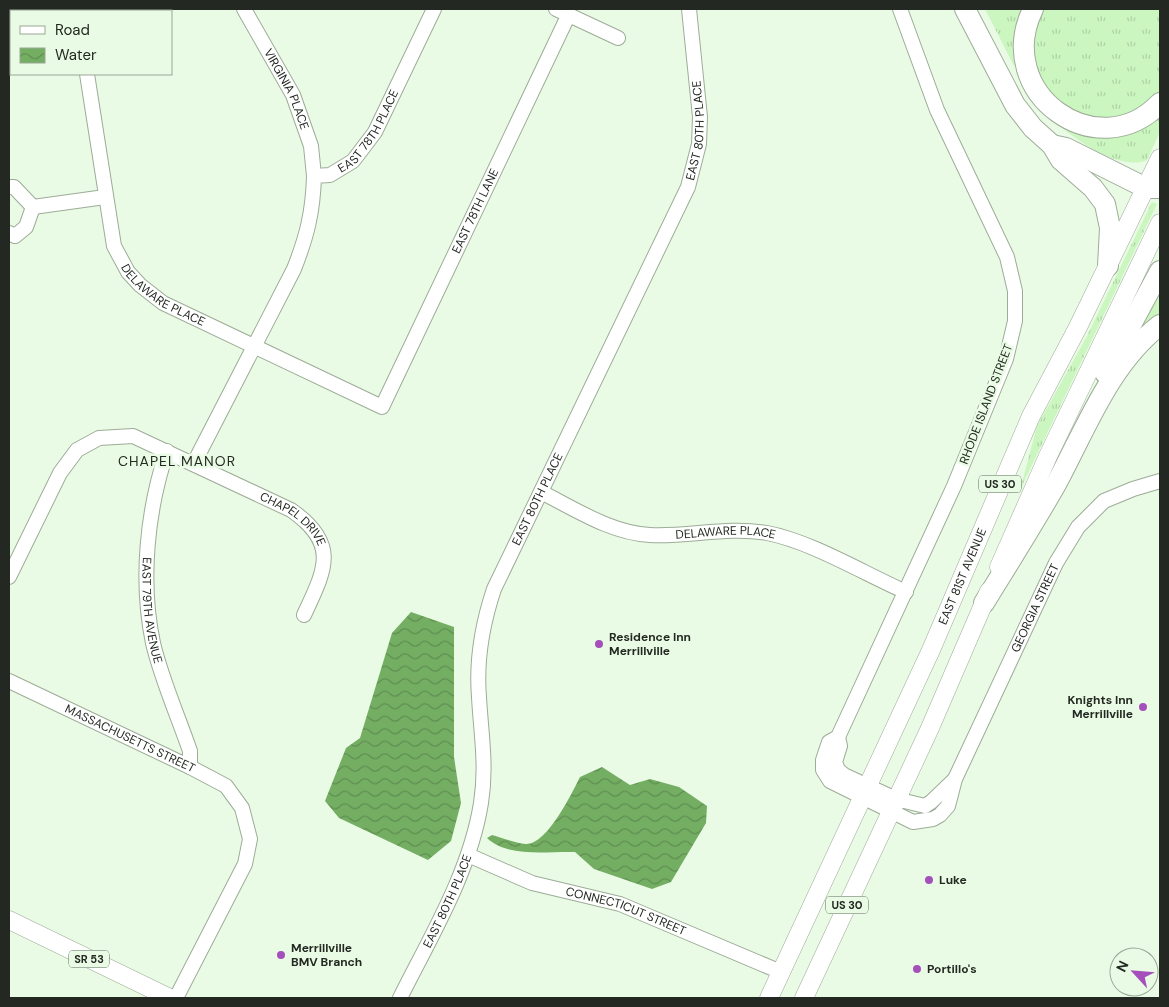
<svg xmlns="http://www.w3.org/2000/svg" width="1169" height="1007" font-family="'DM Sans',sans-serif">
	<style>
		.grass { fill: url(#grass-tufts) }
		.water { fill: url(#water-waves) }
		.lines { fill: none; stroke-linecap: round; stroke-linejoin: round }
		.minor-casing { stroke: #9dac98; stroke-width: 16 }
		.major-casing { stroke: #9dac98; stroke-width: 19 }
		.highway-casing { stroke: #9dac98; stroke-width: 22 }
		.minor { stroke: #fff; stroke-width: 14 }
		.major { stroke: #fff; stroke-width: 18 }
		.highway { stroke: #fff; stroke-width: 20 }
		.poi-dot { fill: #a54fbc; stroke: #eafbe5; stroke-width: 2 }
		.labels { text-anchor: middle; stroke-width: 5; stroke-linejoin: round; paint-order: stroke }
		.shield { fill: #eafbe5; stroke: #5f685c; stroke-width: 1 }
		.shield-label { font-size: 11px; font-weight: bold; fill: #232922 }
		.street-label { font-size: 12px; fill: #232922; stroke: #eafbe5 }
		.poi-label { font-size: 12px; font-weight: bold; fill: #232922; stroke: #eafbe5; text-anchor: start }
		.neighbourhood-label { font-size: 14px; letter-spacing: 1px; fill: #232922; stroke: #eafbe5 }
	</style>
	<defs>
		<pattern id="grass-tufts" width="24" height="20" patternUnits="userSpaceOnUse" patternTransform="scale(1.25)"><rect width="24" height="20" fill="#cbf6c0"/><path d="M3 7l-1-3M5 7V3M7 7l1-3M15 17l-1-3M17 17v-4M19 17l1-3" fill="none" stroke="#aed3a5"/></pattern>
		<pattern id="water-waves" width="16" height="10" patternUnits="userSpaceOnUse" patternTransform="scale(1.25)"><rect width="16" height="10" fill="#74ae63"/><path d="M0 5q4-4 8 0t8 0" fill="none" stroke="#5f8e51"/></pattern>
	</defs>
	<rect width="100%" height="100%" fill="#eafbe5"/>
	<g class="grass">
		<path d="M 985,9 L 1028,9 L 1018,64 L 1014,66 Z"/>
		<path d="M 1043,9 L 1160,9 L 1160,90 C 1152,100 1142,108 1130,114 C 1096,130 1051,109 1038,75 C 1033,64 1029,50 1031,37 C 1033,28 1039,18 1043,9 Z"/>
		<path d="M 1160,110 L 1160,132 L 1147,160 C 1117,173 1066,133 1045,113 L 1064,125 Z"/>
		<path d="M 1152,202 L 1157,204 L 1020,490 L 1037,426 L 1087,336 Z"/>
		<path d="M 1160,292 L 1160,315 L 1147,328 L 1142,324 Z"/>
	</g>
	<g class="water">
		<path d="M 411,612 L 454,627 L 454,757 L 461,803 L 451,841 L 428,860 L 339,818 L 325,801 L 346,748 L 360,738 L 392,633 Z"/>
		<path d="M 602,767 L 630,785 L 650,779 L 679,787 L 707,806 L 706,823 L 671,882 L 652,889 L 594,869 L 575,852 C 547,851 508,858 487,838 L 492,835 C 503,838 515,843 526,844 C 547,845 572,793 580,777 Z"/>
	</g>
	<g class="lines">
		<defs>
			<g id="minor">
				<path d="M 66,9 L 69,11"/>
				<path id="s1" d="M 244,9 L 293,95 L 311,146 L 314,176"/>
				<path d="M 556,9 L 618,38"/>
				<path id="s2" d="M 900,9 L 937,110 L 1007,257 L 1015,291 L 1015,321 L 1006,359 L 954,486 L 838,737 L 829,742 L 823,760 L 823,770 L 830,781 L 913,822 L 933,819 L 940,815 L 948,806 L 955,779 L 1056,563 L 1078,527 L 1104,501 L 1133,489 L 1160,481"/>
				<path id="s3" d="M 87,74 L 114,246 L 128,272 L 140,285 L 163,303 L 382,407 L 569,14"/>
				<path d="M 9,187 L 14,187 L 33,207"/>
				<path d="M 33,207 L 105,197"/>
				<path d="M 9,233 L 15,236 L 26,227 L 33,207"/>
				<path id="s4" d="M 167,451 C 147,510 140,581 153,643 C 161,678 178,716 190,751 L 190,767"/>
				<path id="s5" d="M 194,463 L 294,269 C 307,236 313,212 314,176 L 330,175 L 353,161 L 375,132 L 434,9"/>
				<path id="s6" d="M 541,492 C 575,509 611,533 650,535 C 689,537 728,526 767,533 C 810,541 865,574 906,592"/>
				<path id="s7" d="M 9,577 L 60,473 L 77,450 L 99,438 L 133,436 L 291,510 C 340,544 325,570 304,615"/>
				<path id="s8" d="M 9,681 L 190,767 L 226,786 L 242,808 L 250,839 L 245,864 L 176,998"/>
				<path d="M 838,737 L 840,746 L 835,762 L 838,770 L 844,775 L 896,799 L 925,806 L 931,802 L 955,779"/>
				<path id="s9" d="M 468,855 L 532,883 L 620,904 L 781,972"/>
				<path id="s10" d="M 400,998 C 431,936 470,872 481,803 C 487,765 481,734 479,697 C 476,661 483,622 494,589 L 688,187 L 699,144 L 700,117 L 689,9"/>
			</g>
			<g id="major">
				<path d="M 999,567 L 1048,456 L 1160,223"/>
				<path d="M 9,920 L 170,998"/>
				<path id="s11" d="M 769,998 L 931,650 L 1031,416 L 1078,327 L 1160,158"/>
				<path d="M 804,998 L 930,728 L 989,591"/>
			</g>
			<g id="highway">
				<path d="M 965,9 L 1015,105 L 1033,128 L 1052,145 L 1061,160 L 1093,188 L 1105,204 L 1110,228 L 1108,266"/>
				<path d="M 1033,9 C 992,94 1098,168 1160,103"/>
				<path d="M 1052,145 L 1066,148 L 1146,188 L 1160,188"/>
				<path d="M 1105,373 L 1160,271"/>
				<path d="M 984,603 C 1008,564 1032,526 1055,486 C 1085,431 1109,364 1160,325"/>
			</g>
		</defs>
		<use href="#minor" class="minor-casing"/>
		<use href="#major" class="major-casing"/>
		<use href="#highway" class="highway-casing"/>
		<use href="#minor" class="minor"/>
		<use href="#major" class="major"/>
		<use href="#highway" class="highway"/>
	</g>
	<g class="poi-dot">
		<circle cx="599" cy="644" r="5"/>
		<circle cx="1143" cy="707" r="5"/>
		<circle cx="929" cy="880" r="5"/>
		<circle cx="281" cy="955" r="5"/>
		<circle cx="917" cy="969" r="5"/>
	</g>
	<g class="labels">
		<g class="shield">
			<rect x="979" y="475.5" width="42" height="17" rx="4"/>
			<rect x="826" y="896.5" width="42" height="17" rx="4"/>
			<rect x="69" y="950.5" width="40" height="17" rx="4"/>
		</g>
		<g class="shield-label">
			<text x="1000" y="488">US 30</text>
			<text x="847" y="909">US 30</text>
			<text x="89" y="963">SR 53</text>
		</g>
		<g class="street-label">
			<text dy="4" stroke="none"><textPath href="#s1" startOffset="91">VIRGINIA PLACE</textPath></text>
			<text dy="4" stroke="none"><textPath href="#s5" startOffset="390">EAST 78TH PLACE</textPath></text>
			<text dy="4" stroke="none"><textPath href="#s10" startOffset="932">EAST 80TH PLACE</textPath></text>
			<text dy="4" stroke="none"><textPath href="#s3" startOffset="710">EAST 78TH LANE</textPath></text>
			<text dy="4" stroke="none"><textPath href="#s3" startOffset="246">DELAWARE PLACE</textPath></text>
			<text transform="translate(986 404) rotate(-69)" y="4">RHODE ISLAND STREET</text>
			<text dy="4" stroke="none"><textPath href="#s10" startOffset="528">EAST 80TH PLACE</textPath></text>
			<text dy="4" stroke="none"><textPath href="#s7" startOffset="385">CHAPEL DRIVE</textPath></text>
			<text dy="4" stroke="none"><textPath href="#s6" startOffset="194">DELAWARE PLACE</textPath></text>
			<text dy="4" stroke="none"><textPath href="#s11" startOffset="464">EAST 81ST AVENUE</textPath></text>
			<text dy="4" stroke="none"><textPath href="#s2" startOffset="1190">GEORGIA STREET</textPath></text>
			<text dy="4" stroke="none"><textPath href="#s4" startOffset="162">EAST 79TH AVENUE</textPath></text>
			<text dy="4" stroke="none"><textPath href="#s8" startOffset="134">MASSACHUSETTS STREET</textPath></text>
			<text dy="4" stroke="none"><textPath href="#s10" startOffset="108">EAST 80TH PLACE</textPath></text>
			<text dy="4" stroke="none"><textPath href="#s9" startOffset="168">CONNECTICUT STREET</textPath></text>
		</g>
		<g class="poi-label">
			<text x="609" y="641">Residence Inn<tspan x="609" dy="14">Merrillville</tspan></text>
			<text x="1133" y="704" text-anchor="end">Knights Inn<tspan x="1133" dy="14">Merrillville</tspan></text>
			<text x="939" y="884">Luke</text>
			<text x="291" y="952">Merrillville<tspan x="291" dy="14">BMV Branch</tspan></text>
			<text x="927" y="973">Portillo's</text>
		</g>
		<g class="neighbourhood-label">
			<text x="177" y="466">CHAPEL MANOR</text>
		</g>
	</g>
	<rect width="1169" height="1007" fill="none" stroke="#232922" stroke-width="20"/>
	<rect x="10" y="10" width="162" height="65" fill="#eafbe5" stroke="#9aa797"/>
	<rect x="20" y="26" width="25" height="8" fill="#ffffff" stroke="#9aa797"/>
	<text x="55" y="35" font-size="15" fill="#232922">Road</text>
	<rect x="20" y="48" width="25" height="15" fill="url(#water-waves)" stroke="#9aa797"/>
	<text x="55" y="60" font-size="15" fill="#232922">Water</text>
	<g transform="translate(1134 972) rotate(296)"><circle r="24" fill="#eafbe5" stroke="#9aa797"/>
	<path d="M0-4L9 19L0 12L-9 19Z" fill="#a54fbc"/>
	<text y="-8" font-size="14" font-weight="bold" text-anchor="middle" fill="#232922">N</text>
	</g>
</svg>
